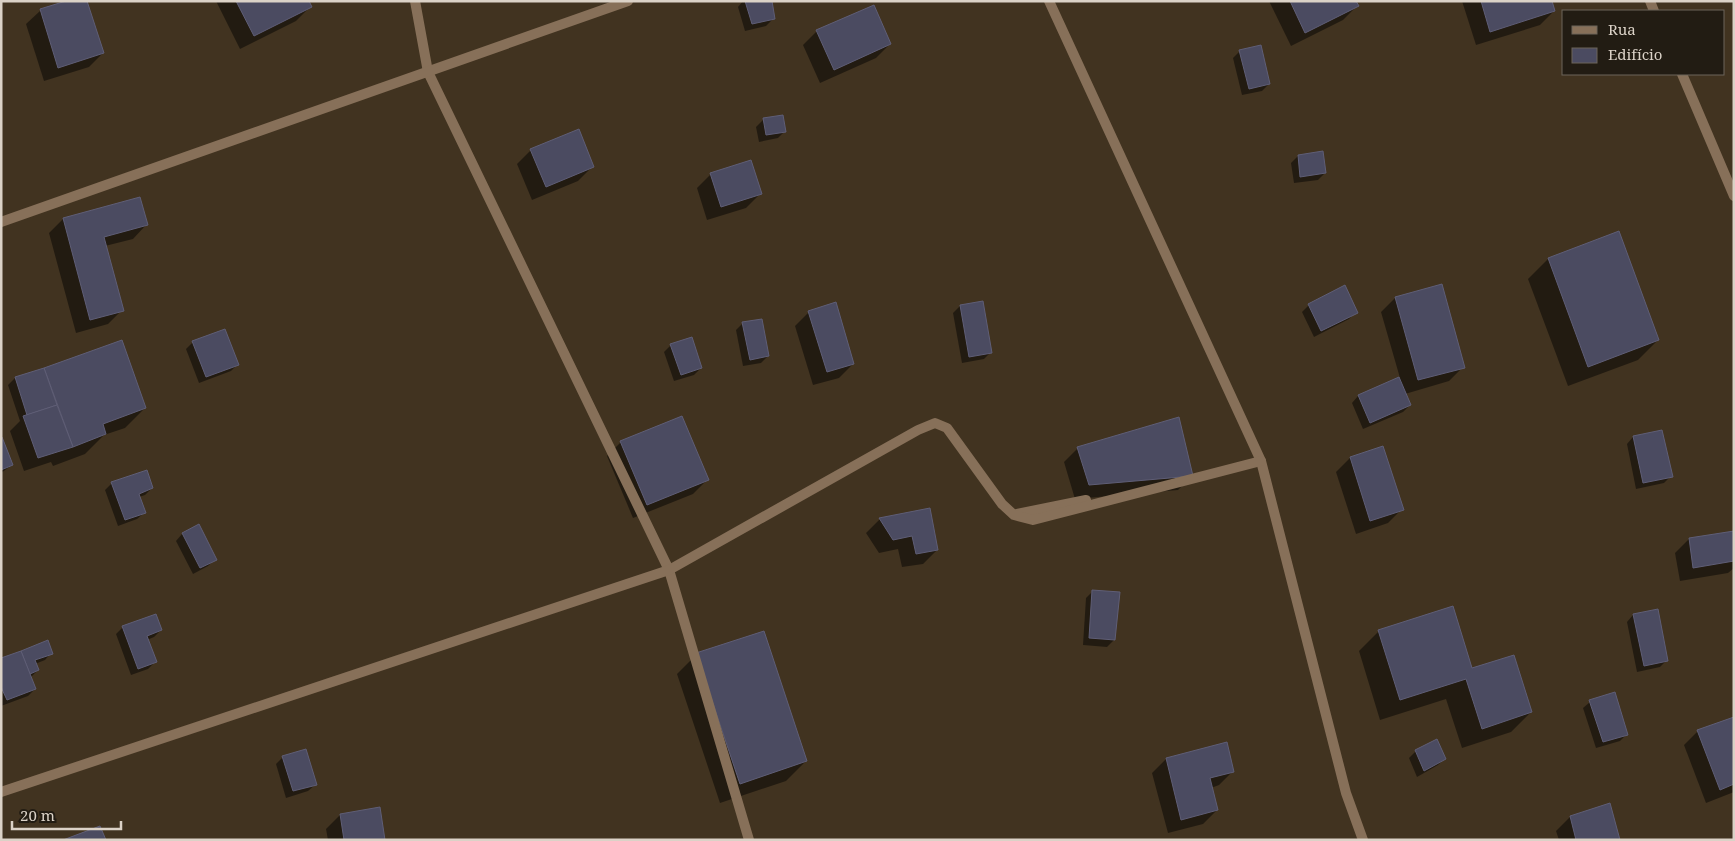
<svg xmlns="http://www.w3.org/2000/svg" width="1735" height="841" font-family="'Noto Serif',serif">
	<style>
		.shadow { fill: #0007 }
		.building { fill: #4b4b61; stroke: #5f5e76 }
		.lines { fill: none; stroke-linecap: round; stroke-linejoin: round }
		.minor { stroke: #877059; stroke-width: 10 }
	</style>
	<rect width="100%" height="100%" fill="#413320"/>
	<g class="shadow">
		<path d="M 216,1 L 307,1 L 310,7 L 296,21 L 240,49 Z"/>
		<path d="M 743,1 L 771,1 L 773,19 L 766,26 L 745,31 L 738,7 Z"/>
		<path d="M 1269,1 L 1355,1 L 1357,6 L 1343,20 L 1291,46 Z"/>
		<path d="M 1462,1 L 1551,1 L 1554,11 L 1540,25 L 1476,45 Z"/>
		<path d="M 40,11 L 103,53 L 89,67 L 44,81 L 26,24 Z"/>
		<path d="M 817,31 L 890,44 L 876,58 L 820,83 L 803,45 Z"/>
		<path d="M 1240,51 L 1269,84 L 1262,91 L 1242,95 L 1233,58 Z"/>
		<path d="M 782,116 L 785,131 L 778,138 L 759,142 L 756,127 L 763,120 Z"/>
		<path d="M 531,150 L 592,167 L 578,181 L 532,200 L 517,164 Z"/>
		<path d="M 1298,156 L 1325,173 L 1318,180 L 1294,183 L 1291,163 Z"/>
		<path d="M 711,174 L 760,194 L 746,208 L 707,220 L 697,188 Z"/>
		<path d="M 63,219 L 146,225 L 133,239 L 105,246 L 122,310 L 108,324 L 76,333 L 49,233 Z"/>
		<path d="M 1548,259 L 1658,340 L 1638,360 L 1568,386 L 1528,279 Z"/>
		<path d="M 1395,298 L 1463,367 L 1449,381 L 1405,394 L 1410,405 L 1403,412 L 1363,429 L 1352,403 L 1358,396 L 1400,378 L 1381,312 Z"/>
		<path d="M 1309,305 L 1356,312 L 1349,319 L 1314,337 L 1302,312 Z"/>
		<path d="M 960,306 L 991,352 L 984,359 L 962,363 L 953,313 Z"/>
		<path d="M 809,312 L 853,364 L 839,378 L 813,385 L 795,326 Z"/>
		<path d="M 743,323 L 768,356 L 761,363 L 743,366 L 736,330 Z"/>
		<path d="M 193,342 L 238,364 L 231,371 L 199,383 L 186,349 Z"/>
		<path d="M 671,345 L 701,368 L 694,375 L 674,381 L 664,352 Z"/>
		<path d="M 45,369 L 145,408 L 125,428 L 104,435 L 85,454 L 53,466 L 51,462 L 24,471 L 10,431 L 20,421 L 8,385 L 15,378 Z"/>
		<path d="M 1633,437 L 1671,476 L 1664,483 L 1636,489 L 1627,444 Z"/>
		<path d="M 1,440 L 12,465 L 1,473 Z"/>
		<path d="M 621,442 L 707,480 L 693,494 L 633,518 L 607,456 Z"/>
		<path d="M 1078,448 L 1192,476 L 1178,490 L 1075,499 L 1064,462 Z"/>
		<path d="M 1382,448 L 1402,509 L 1388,523 L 1356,534 L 1336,472 L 1350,458 Z"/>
		<path d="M 112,483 L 152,488 L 145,495 L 139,497 L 144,513 L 137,519 L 118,526 L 105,490 Z"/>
		<path d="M 929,509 L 937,550 L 923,564 L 902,567 L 898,549 L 879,553 L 866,533 L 880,519 Z"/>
		<path d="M 198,526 L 215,559 L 208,566 L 193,574 L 176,541 L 182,534 Z"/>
		<path d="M 1734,532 L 1734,568 L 1728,573 L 1680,581 L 1675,553 L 1689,539 Z"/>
		<path d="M 1093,591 L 1118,593 L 1114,640 L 1107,647 L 1083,645 L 1086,598 Z"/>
		<path d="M 1633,615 L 1667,660 L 1660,667 L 1637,672 L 1627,622 Z"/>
		<path d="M 123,627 L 161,630 L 154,637 L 147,640 L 155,662 L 148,669 L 131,675 L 116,634 Z"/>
		<path d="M 1379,631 L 1472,670 L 1531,712 L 1511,732 L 1462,748 L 1446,699 L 1380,720 L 1359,651 Z"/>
		<path d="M 51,653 L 45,660 L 35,664 L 38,670 L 30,678 L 35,689 L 28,696 L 1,706 L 1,660 Z"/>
		<path d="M 697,654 L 806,761 L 786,781 L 720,803 L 677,674 Z"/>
		<path d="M 1590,702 L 1627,734 L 1620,741 L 1596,748 L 1583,708 Z"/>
		<path d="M 1734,718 L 1734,792 L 1706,803 L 1684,745 L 1698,731 Z"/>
		<path d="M 1226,744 L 1233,771 L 1219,785 L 1211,788 L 1217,810 L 1203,824 L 1168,833 L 1152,773 L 1166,759 Z"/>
		<path d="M 1416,751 L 1445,758 L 1438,765 L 1417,777 L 1409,758 Z"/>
		<path d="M 283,757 L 315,785 L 308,791 L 286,798 L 276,764 Z"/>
		<path d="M 1610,805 L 1619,840 L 1559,840 L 1556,831 L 1570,817 Z"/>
		<path d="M 379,809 L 384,840 L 328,840 L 326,829 L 340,815 Z"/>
	</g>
	<g class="building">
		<path d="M 66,1 L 87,1 L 104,53 L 58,68 L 40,9 Z"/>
		<path d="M 236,1 L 309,1 L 312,7 L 254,36 Z"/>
		<path d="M 745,1 L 772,1 L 775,19 L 752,24 Z"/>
		<path d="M 1290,1 L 1356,1 L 1359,6 L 1305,33 Z"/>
		<path d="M 1481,1 L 1552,1 L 1555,11 L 1490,32 Z"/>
		<path d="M 874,5 L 891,44 L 834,70 L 816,30 Z"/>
		<path d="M 1261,45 L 1270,84 L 1249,89 L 1239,50 Z"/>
		<path d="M 783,115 L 786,132 L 766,135 L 763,118 Z"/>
		<path d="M 579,129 L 594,167 L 546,187 L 530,149 Z"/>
		<path d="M 1323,151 L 1326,173 L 1300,177 L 1298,155 Z"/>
		<path d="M 751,160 L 762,194 L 721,207 L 710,173 Z"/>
		<path d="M 140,197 L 148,225 L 104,237 L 124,311 L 90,320 L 63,218 Z"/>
		<path d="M 1619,231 L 1659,340 L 1588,367 L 1548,258 Z"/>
		<path d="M 1442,284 L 1465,368 L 1418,380 L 1395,297 Z"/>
		<path d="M 1345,285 L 1358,313 L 1321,331 L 1308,304 Z"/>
		<path d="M 983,301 L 992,353 L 969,357 L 960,305 Z"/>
		<path d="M 836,302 L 854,364 L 827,372 L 808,311 Z"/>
		<path d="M 762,319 L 769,356 L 750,360 L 742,322 Z"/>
		<path d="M 225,329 L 239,365 L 206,377 L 192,341 Z"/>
		<path d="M 692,337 L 702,368 L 681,375 L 670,344 Z"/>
		<path d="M 122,340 L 146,408 L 103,424 L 106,434 L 73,447 L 44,368 Z"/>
		<path d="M 44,368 L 57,405 L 27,415 L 15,377 Z"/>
		<path d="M 1399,377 L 1411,405 L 1370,423 L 1358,395 Z"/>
		<path d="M 57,405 L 73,447 L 38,458 L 23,416 Z"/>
		<path d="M 682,416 L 709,480 L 647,505 L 620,441 Z"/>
		<path d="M 1179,417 L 1193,476 L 1089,485 L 1077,447 Z"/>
		<path d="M 1662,430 L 1673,477 L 1643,483 L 1633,436 Z"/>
		<path d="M 2,437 L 13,465 L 1,470 L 1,437 Z"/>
		<path d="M 1383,446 L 1404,510 L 1370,521 L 1350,457 Z"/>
		<path d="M 147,470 L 153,488 L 139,494 L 146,513 L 125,520 L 111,482 Z"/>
		<path d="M 930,508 L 938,550 L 916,554 L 912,536 L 893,540 L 879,518 Z"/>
		<path d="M 199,524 L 217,560 L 200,568 L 182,533 Z"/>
		<path d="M 1734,531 L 1734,561 L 1693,568 L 1689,538 Z"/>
		<path d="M 1092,590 L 1120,592 L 1115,640 L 1089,638 Z"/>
		<path d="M 1453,606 L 1472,668 L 1514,655 L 1532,712 L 1482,729 L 1466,679 L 1400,700 L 1378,630 Z"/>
		<path d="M 1658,609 L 1668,661 L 1644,666 L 1633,614 Z"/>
		<path d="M 156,614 L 162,630 L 147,636 L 157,662 L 138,669 L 122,626 Z"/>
		<path d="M 764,631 L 807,761 L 740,784 L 696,653 Z"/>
		<path d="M 48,640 L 53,654 L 35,660 L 39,670 L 30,674 L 21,651 Z"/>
		<path d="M 21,651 L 36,689 L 7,700 L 1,687 L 1,658 Z"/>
		<path d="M 1615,692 L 1628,735 L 1603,742 L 1589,700 Z"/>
		<path d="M 1734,717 L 1734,784 L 1720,790 L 1697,730 Z"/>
		<path d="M 1437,739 L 1446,759 L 1424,771 L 1415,750 Z"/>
		<path d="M 1227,742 L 1234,772 L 1210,778 L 1218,810 L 1181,820 L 1166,758 Z"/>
		<path d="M 306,749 L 317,785 L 293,791 L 282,756 Z"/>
		<path d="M 1610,803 L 1620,840 L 1576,840 L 1570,816 Z"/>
		<path d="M 380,807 L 385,840 L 344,840 L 340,814 Z"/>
		<path d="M 100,826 L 106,840 L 63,840 Z"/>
	</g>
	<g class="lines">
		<g class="minor">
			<path d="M 415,1 L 428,72 L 669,570 L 749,840"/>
			<path d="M 1049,1 L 1261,461 L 1346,793 L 1363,840"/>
			<path d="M 1650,1 L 1654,11"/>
			<path d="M 1682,74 L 1734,196"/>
			<path d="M 1,222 L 628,1"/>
			<path d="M 1017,514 L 1086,500"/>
			<path d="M 1,792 L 669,570 L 918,430 L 935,423 L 947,428 L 1002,504 L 1014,515 L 1033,520 L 1261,461"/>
		</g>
	</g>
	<rect width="1735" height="841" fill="none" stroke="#dbd2c7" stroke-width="5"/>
	<rect x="1562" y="10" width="162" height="65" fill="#221c13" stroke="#6c655b"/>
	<rect x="1572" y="26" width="25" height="8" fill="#877059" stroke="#6c655b"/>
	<text x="1608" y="35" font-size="15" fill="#dbd2c7">Rua</text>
	<rect x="1572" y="48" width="25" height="15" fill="#4b4b61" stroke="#6c655b"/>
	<text x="1608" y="60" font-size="15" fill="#dbd2c7">Edifício</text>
	<path d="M12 821v8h109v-8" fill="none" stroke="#dbd2c7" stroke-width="2.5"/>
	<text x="20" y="821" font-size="15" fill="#dbd2c7" stroke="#221c13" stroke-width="4" paint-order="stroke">20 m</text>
</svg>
